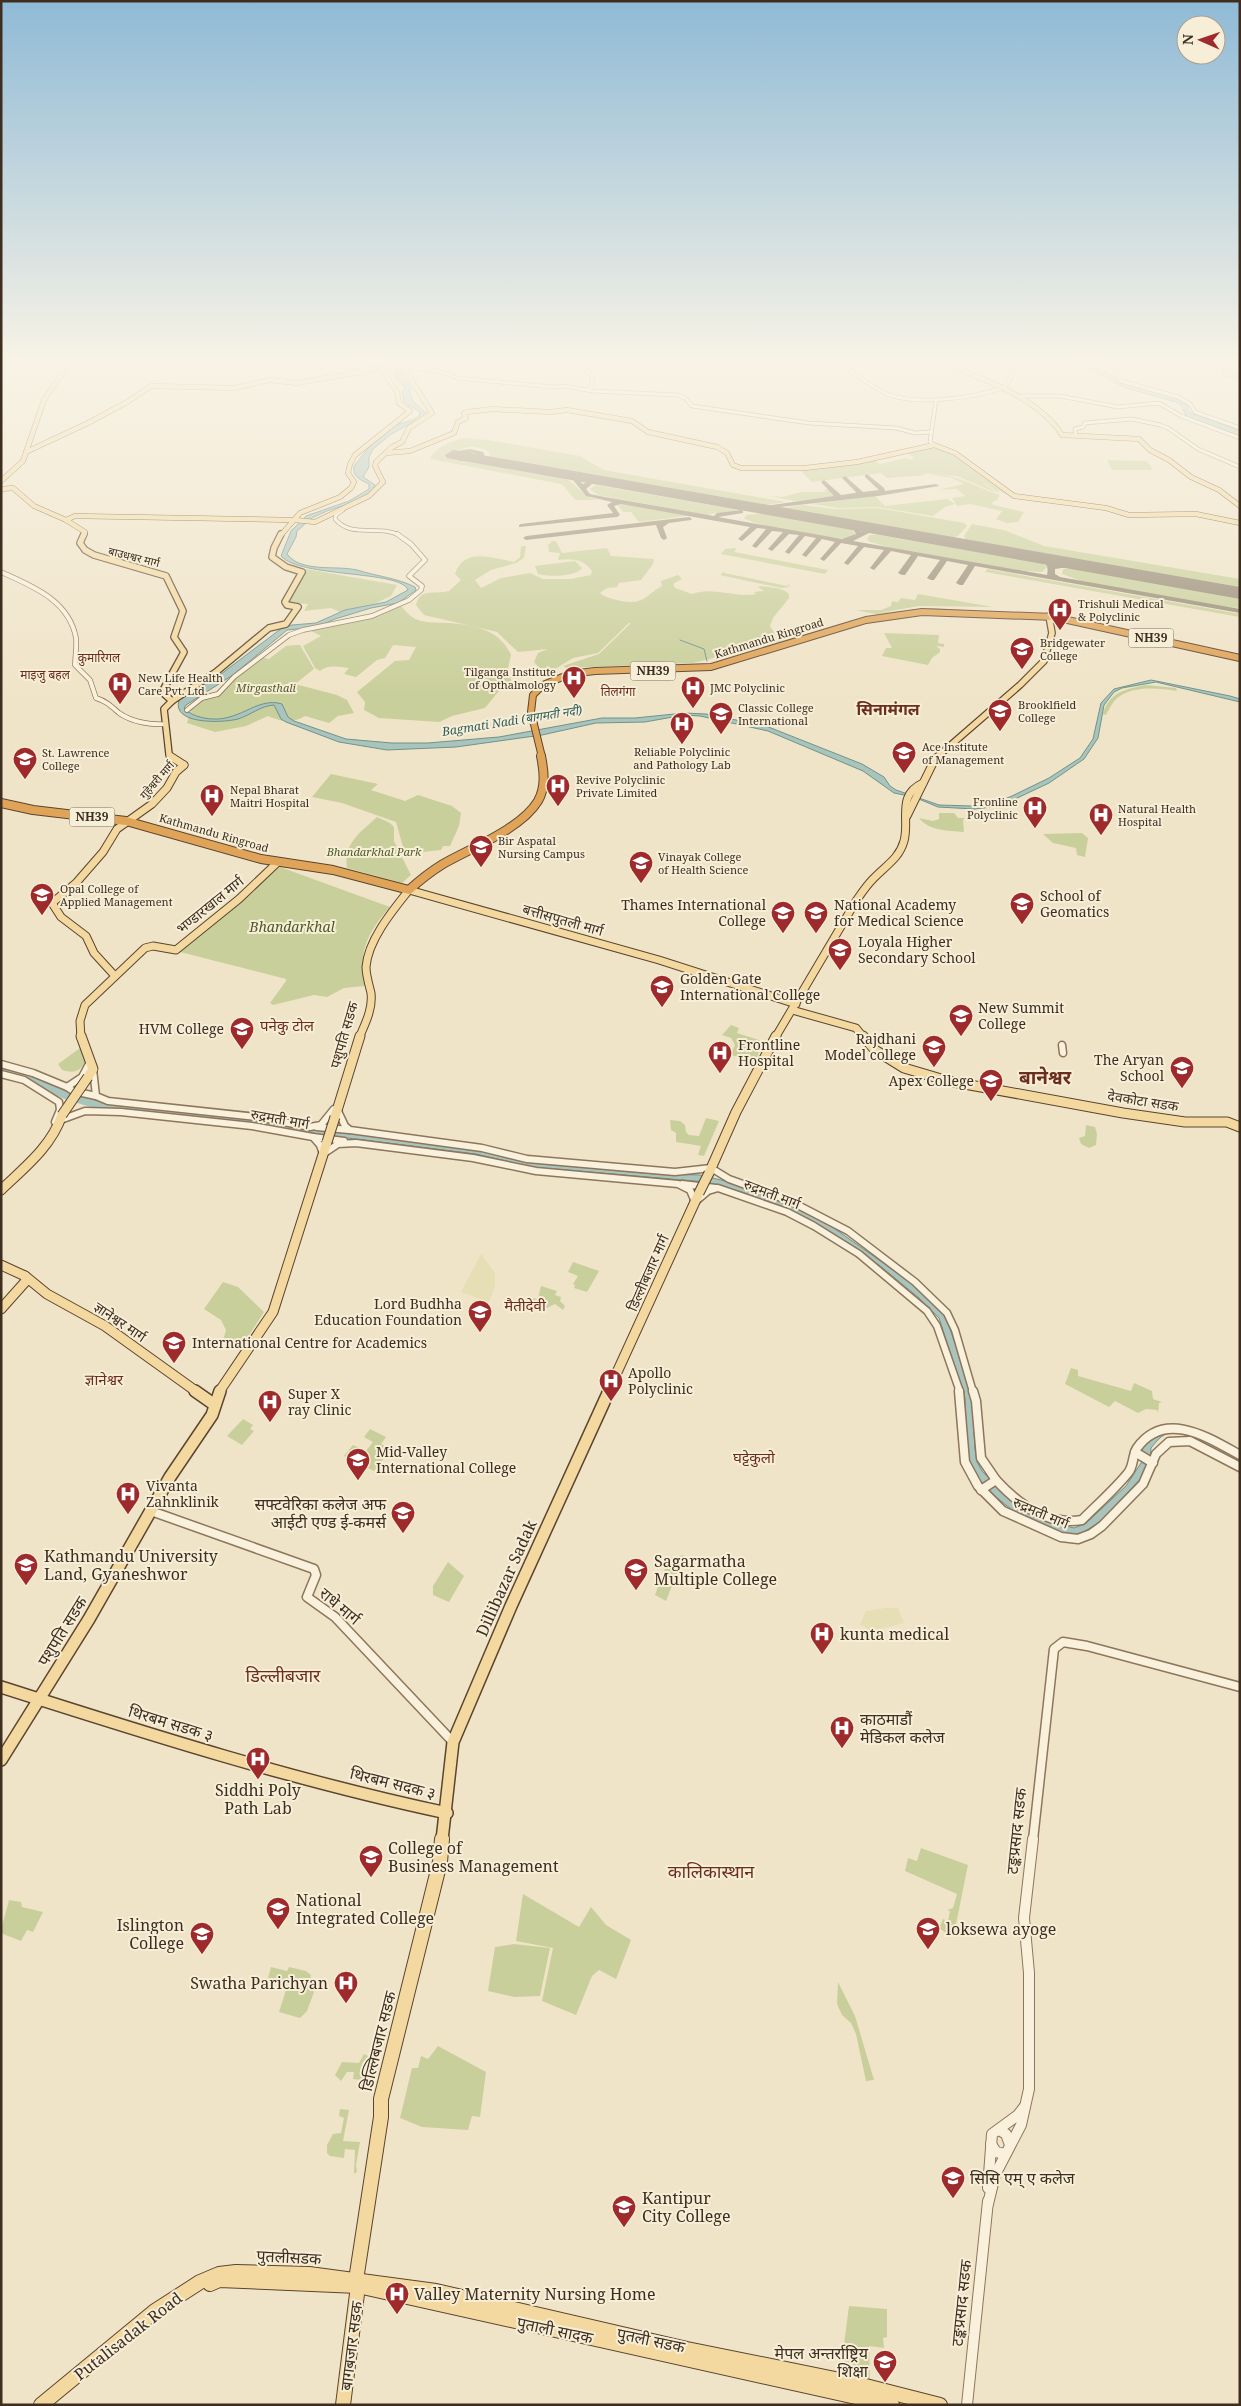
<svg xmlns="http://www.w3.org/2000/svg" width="1241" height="2406" font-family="'Noto Serif','Noto Sans Devanagari',serif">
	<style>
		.farmland { fill: #e6deb5 }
		.green { fill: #c9cf9b }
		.water { fill: #a9c4bc; stroke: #6f938a }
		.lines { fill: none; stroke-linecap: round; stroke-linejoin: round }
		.stream { stroke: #6f938a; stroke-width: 1 }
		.river { stroke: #a9c4bc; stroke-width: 9 }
		.taxiway { fill: #968974; fill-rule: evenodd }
		.runway { fill: #968974; fill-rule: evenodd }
		.minor-far4-casing { stroke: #8d765c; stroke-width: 4.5 }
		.minor-far3-casing { stroke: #8d765c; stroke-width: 5.5 }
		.minor-far2-casing { stroke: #8d765c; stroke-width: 9 }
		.minor-far1-casing { stroke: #8d765c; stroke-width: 11 }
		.minor-casing { stroke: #8d765c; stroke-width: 12 }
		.major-far5-casing { stroke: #5b4430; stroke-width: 5.5 }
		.major-far4-casing { stroke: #5b4430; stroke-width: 8 }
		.major-far3-casing { stroke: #5b4430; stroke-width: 9 }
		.major-far2-casing { stroke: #5b4430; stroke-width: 11 }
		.major-far1-casing { stroke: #5b4430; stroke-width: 14 }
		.major-casing { stroke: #5b4430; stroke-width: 16 }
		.highway-far1-casing { stroke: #5b4430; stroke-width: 8 }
		.highway-casing { stroke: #5b4430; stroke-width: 10 }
		.minor-far4 { stroke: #faf1dc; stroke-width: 3 }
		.minor-far3 { stroke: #faf1dc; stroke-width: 4 }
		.minor-far2 { stroke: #faf1dc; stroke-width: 6 }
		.minor-far1 { stroke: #faf1dc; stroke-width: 8 }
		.minor { stroke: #faf1dc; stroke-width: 10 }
		.major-far5 { stroke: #f3d9a0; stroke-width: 4.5 }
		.major-far4 { stroke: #f3d9a0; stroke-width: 5.5 }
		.major-far3 { stroke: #f3d9a0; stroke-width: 7 }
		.major-far2 { stroke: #f3d9a0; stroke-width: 9 }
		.major-far1 { stroke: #f3d9a0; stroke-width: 11 }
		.major { stroke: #f3d9a0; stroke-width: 14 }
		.highway-far1 { stroke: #e0a458; stroke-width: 6 }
		.highway { stroke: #e0a458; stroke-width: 8 }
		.major-bridge-casing { stroke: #5b4430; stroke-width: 11; stroke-linecap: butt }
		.major-bridge { stroke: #f3d9a0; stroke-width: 9 }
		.labels { text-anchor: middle; stroke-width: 4; stroke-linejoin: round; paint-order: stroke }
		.far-street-label { font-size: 11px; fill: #3d2e20; stroke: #f7eed8 }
		.far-poi-label { font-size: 11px; fill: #3d2e20; stroke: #f7eed8; text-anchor: start }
		.far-park-label { font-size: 11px; font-style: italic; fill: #4d5a26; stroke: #f7eed8 }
		.shield { fill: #f7eed8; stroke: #756857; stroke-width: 1 }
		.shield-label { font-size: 12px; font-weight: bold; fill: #3d2e20 }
		.far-neighbourhood-label { font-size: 12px; fill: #6b2e1e; stroke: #f7eed8 }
		.far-water-label { font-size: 12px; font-style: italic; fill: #2f5d5a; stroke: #f7eed8 }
		.poi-label { font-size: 14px; fill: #3d2e20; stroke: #f7eed8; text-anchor: start }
		.street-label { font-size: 14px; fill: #3d2e20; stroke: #f7eed8 }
		.park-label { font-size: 14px; font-style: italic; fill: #4d5a26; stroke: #f7eed8 }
		.neighbourhood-label { font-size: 15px; fill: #6b2e1e; stroke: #f7eed8 }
		.far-district-label { font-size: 16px; font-weight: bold; fill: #6b2e1e; stroke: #f7eed8 }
		.near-poi-label { font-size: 16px; fill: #3d2e20; stroke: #f7eed8; text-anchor: start }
		.near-street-label { font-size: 16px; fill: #3d2e20; stroke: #f7eed8 }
		.near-neighbourhood-label { font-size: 18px; fill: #6b2e1e; stroke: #f7eed8 }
		.district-label { font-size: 19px; font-weight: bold; fill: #6b2e1e; stroke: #f7eed8 }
	</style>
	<rect width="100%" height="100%" fill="#f0e4c8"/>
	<g class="farmland">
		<path d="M 481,1254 L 495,1273 L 495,1286 L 489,1302 L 461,1292 Z"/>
		<path d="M 885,1608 L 898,1608 L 904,1623 L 876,1630 L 868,1630 L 864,1626 L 860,1625 L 866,1611 Z"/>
	</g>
	<g class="green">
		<path d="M 464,438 L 488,440 L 580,456 L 604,470 L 786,502 L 765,505 L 491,458 L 488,451 C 473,443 459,448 446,457 L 563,478 C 581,484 576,496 600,500 L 575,500 L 563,485 L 556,483 L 430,459 C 433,448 454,440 464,438 Z"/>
		<path d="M 934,446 L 951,454 L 1007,495 L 997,490 L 1000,494 L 998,493 L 979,478 L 996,493 L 957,476 L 921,473 L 927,475 L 887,478 L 881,473 L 812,482 L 799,469 L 873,460 L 880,464 L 906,458 L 909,460 L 915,458 L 905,452 Z"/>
		<path d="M 1107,460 L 1147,461 L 1153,470 L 1112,470 Z"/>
		<path d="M 929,474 C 962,475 972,486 1000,495 L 997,500 L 992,502 L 993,505 L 1024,512 L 1018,522 L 1007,523 L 996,519 L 1002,511 L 970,504 L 957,506 L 952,498 L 965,496 L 957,489 L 939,490 L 964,484 L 952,478 Z"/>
		<path d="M 596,485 L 601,486 L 739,510 L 705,515 L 598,495 L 590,489 Z"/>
		<path d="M 830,489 L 835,495 L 834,497 L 795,501 L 769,496 L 782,497 L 802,492 L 827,492 L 823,490 Z"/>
		<path d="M 875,496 L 885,506 L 947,499 L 955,504 L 945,507 L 933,516 L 878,507 L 839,508 L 812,504 Z"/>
		<path d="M 623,504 L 683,514 L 686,516 L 639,522 L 631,512 L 623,512 L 618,505 Z"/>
		<path d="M 803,505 L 835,509 L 878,508 L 964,523 L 967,526 L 958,536 L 952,538 L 783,508 Z"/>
		<path d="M 764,513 L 851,529 L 855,533 C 853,536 853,536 849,538 C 837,541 753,526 744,518 L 747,515 Z"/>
		<path d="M 972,524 L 1004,530 L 1044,546 L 1240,579 L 1240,587 L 966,540 L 964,536 Z"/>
		<path d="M 870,535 L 878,535 L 1043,563 L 1047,567 L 1042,572 L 1013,570 L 892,548 L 870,542 L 867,539 Z"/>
		<path d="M 551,541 L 556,541 L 562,553 L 607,548 L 611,556 L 654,559 L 653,564 L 641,580 L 619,583 L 617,587 L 607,588 L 600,593 C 606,599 630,604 638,601 C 646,599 654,590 662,586 L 661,581 L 678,575 L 682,579 L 673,584 L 675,588 L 692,594 C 712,586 735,598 756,594 L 754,592 L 764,591 L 758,587 L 761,586 C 771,588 788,587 791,598 L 789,594 L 789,598 L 773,618 L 770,626 L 775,634 L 772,635 L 782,641 L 693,663 L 567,668 L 563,666 L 599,654 L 631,623 L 629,623 L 598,653 L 573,658 L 555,669 L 541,670 L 534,662 L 538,653 L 548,649 L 518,652 L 497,632 L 424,615 L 416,605 C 420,587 436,595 449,591 L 461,580 L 455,574 C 464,547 492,558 514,562 L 520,557 L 521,546 L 526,546 L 524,558 L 516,563 L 491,570 L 475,580 L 481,588 L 501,578 L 530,573 L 543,579 L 571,579 L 591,575 L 592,571 C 584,559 572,558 558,560 L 560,553 L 549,552 L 548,544 L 551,543 Z"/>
		<path d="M 737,548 L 734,552 L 828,570 L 825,574 L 721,554 L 725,549 Z"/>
		<path d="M 575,561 L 582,568 C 576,577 548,577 538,574 L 535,566 Z"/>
		<path d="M 1071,568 L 1240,598 L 1240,608 L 1213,606 L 1090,584 L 1062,574 L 1063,569 Z"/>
		<path d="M 306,569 L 397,585 L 391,596 L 374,604 L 340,612 L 331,608 L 304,611 L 308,604 L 287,602 Z"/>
		<path d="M 987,569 L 1240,614 L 1240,617 L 985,572 Z"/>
		<path d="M 725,571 L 724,573 L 787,586 L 791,583 L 788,587 L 781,588 L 720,575 Z"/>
		<path d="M 918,594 L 993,607 L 919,606 L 879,613 L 933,608 L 1031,614 L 934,609 L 876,614 L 856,610 L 881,610 L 891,606 L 892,601 L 898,602 L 901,598 L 915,600 Z"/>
		<path d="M 401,606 C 404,609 408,614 412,617 C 422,624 438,622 450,623 C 475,625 500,630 511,655 L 508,668 L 512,684 L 498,692 L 485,708 L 452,716 L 439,722 L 379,718 L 364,710 L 365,702 L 357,692 L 395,661 L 409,660 L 416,647 L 393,645 L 385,658 L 377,660 L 356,677 L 344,674 L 349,668 C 339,667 328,664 320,671 L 315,668 L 303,646 L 321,636 L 311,631 Z"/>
		<path d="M 884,633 L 939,635 L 938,643 L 944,644 L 944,647 L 936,646 L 940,649 L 940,652 L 932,658 L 928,665 L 882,656 L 886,648 L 892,648 Z"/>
		<path d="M 296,645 L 300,645 L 314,669 L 295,684 L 337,695 L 347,700 L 354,713 L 338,716 L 329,723 L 305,716 C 291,724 283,722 268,716 L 246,726 L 215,732 L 187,723 L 192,706 L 202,699 L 214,696 L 261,657 L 269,659 L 286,646 Z"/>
		<path d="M 1146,685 L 1176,688 L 1177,691 C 1160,688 1135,686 1120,696 C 1114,699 1109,709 1106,715 L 1103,714 C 1109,692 1126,689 1146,685 Z"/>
		<path d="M 331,774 L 378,784 L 371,790 L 405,801 L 418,795 L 452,806 L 461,813 L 459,826 L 450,846 L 443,846 L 441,850 L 405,854 L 396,822 L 342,803 L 312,797 Z"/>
		<path d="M 939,813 L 954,813 L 958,818 L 965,818 L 963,820 L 964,832 C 948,830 930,832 919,818 L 933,821 L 939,819 Z"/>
		<path d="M 377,817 L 390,823 L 394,827 L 394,841 L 411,875 L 402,883 L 347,868 C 344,842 359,834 377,817 Z"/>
		<path d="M 1082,833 L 1088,838 L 1085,857 L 1077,855 L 1076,848 L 1053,843 L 1043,834 Z"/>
		<path d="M 280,867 L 390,907 C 367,933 358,952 365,986 L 344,988 L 327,997 L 314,995 L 273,1005 L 270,1003 L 286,981 L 286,979 L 176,951 Z"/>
		<path d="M 731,1025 L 739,1028 L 737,1033 L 762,1041 L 757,1051 L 759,1052 L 756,1060 L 730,1055 L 735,1045 L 731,1038 L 722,1035 Z"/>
		<path d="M 80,1048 L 85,1062 C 79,1073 73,1073 62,1070 L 58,1064 Z"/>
		<path d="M 706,1118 L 719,1121 L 704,1156 L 698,1155 L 701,1146 L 676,1142 L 676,1133 L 671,1130 L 670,1120 L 680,1121 L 685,1125 L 686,1132 L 689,1135 L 699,1136 Z"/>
		<path d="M 1086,1125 L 1095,1127 L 1097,1134 L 1096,1145 L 1089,1148 L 1081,1144 L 1079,1138 L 1085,1136 Z"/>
		<path d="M 573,1262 L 599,1271 L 587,1292 L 574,1288 L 575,1285 L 573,1284 L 578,1276 L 568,1272 Z"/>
		<path d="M 223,1282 L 238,1287 L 264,1312 L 242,1346 L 223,1340 L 226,1330 L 221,1320 L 204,1309 Z"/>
		<path d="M 541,1286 L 557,1291 L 555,1295 L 561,1297 L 560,1301 L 565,1306 L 563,1310 L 555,1304 L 547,1308 L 527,1303 L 530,1298 L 538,1299 Z"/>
		<path d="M 1071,1368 L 1078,1370 L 1078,1376 L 1131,1391 L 1134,1383 L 1152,1391 L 1153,1399 L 1162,1402 L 1159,1403 L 1158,1413 L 1157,1410 L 1146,1409 L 1138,1413 L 1115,1401 L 1109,1407 L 1065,1384 Z"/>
		<path d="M 243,1419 L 253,1425 L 250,1429 L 254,1431 L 242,1445 L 227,1436 Z"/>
		<path d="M 370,1429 L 386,1437 L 381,1444 L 391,1449 L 374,1471 L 344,1456 L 353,1445 L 366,1451 L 373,1442 L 364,1437 Z"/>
		<path d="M 684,1555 L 666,1601 L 655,1595 L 669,1558 Z"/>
		<path d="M 448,1562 L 464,1576 L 449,1602 L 433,1595 L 433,1586 Z"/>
		<path d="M 921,1848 L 968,1865 L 955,1929 L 953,1928 L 950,1932 L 946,1933 L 939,1928 L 943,1919 L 948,1921 L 950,1911 L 947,1910 L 953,1908 L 957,1894 L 905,1871 L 908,1858 L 917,1861 Z"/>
		<path d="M 523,1894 L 579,1927 L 591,1907 L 606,1925 L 631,1940 L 616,1979 L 599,1970 L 592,1976 L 576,2015 L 542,2001 L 553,1948 L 516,1941 Z"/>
		<path d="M 9,1900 L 21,1902 L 22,1907 L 43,1912 L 33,1932 L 27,1930 L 21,1941 L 3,1934 L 1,1930 Z"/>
		<path d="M 514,1944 L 550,1948 L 540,1996 L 514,1997 L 488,1991 L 495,1947 Z"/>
		<path d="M 271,1967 L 287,1971 L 289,1967 L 306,1971 L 311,1975 L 309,1985 L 314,1992 L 307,2011 L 300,2018 L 279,2012 L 287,1987 L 267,1982 Z"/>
		<path d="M 838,1982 L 855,2016 L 874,2080 L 866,2081 L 856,2034 L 851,2023 L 842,2015 L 837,2004 Z"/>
		<path d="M 438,2046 L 486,2072 L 480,2117 L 472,2116 L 468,2130 L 422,2127 L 400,2118 L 412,2068 L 418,2068 L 421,2056 L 428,2059 Z"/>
		<path d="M 364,2054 L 372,2058 L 362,2080 L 353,2079 L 354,2072 L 347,2072 L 341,2081 L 335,2075 L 342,2062 L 359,2063 Z"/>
		<path d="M 340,2109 L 349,2110 L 343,2141 L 360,2142 L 356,2165 L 357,2172 L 354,2174 L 355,2150 L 345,2149 L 344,2158 L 330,2156 L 327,2153 L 327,2145 L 333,2134 L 341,2133 L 344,2118 L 339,2116 Z"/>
		<path d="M 849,2306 L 887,2309 L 887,2337 L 883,2338 L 884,2348 L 869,2346 L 870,2382 L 840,2370 L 838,2356 L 844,2344 Z"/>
	</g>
	<g class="water">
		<path d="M 332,358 L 398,367 L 412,389 L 409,390 L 413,401 L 427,414 L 390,435 L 373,449 L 369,457 L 369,467 L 363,477 L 375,485 C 369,503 342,505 327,511 C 320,514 312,518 306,521 L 306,523 L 297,531 L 296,537 L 287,554 C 301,573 336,565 357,570 C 376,576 397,578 415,587 L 416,590 L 398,603 L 371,608 L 335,619 L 317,627 L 287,630 L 233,675 L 186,705 L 184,708 C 190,714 195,716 204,718 C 239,725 255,696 282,704 L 288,717 L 294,721 L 346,739 L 392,743 L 428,743 L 499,737 L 602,718 L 635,718 L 684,713 L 706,714 L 766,726 L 862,764 L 884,777 L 890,786 L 896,790 L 939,805 L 971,806 L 992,804 L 1012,796 L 1049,778 L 1080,758 L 1093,739 L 1101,703 L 1114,689 L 1151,680 L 1230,696 L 1240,699 L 1240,702 L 1156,682 L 1122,688 L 1114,692 L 1104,705 L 1098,738 L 1084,759 L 1049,783 L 1013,800 L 992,807 L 974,809 L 938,807 L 914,797 L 894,793 L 863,771 L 768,731 L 700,716 L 684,715 L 645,722 L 596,723 L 542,735 L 456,747 L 387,750 L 339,742 L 286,722 L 281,719 L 274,705 C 260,706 251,715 238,719 C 223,723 171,725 179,700 L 221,674 L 282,628 L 292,625 L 316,623 L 345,610 L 386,602 L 408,590 C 401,570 300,578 281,556 L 291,531 L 306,516 L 349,501 L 369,489 L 369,484 C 361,480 352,477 354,466 C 366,452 378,432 396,425 C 404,422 414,421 420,415 L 419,411 L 404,402 L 402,392 L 405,387 L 395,379 L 396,372 L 392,367 L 365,366 Z"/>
		<path d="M 1051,358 C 1065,358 1114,371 1120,383 L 1176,398 L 1187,405 L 1188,411 L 1193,414 L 1240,430 L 1240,436 L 1186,416 L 1181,405 L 1176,402 L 1123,387 L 1098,373 Z"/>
		<path d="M 317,1128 L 473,1148 L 523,1162 L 655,1174 L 700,1175 L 725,1181 L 769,1196 L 821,1219 L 920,1289 L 939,1308 L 947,1320 L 972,1393 L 975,1449 L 977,1462 L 982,1471 L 1003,1493 L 1062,1525 L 1074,1528 L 1085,1524 L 1126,1486 L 1143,1460 L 1142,1449 L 1144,1445 L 1156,1433 L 1186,1431 L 1240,1458 L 1240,1466 C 1224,1457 1187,1429 1169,1433 C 1161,1435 1156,1442 1151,1448 L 1150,1460 L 1142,1477 L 1101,1521 L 1079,1535 L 1066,1535 L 1015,1512 L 997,1498 L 976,1476 L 967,1456 L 965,1398 L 939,1318 L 919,1298 L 879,1265 L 857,1250 L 781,1207 L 742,1192 L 706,1182 L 531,1167 L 476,1154 L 315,1134 Z"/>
	</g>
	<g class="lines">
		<path class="stream" d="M 680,640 L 704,649 L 707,661"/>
		<path class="river" d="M 1,1068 L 67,1095 L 99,1105 L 135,1107 L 327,1133"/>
		<g class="taxiway">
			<path d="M 470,449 L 483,452 L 485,457 L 491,461 L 486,462 L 474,453 L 458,455 L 461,457 L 478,458 L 478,460 L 460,461 L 450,455 L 457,451 Z"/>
			<path d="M 564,473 L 577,478 L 583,484 L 591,480 L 606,481 L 606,483 L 592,484 L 586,489 L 590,494 L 605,497 L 714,516 L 717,513 L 741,510 L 743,511 L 743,513 L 718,517 L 842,539 L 856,534 L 853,529 L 846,526 L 846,524 L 858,527 L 861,532 L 880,528 L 882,529 L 882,531 L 869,533 L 853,541 L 1047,575 C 1049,565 1046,563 1037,560 L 1037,556 L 1052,560 L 1054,565 L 1072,562 L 1075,562 L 1075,566 L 1055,569 L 1055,574 L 1060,577 L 1240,609 L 1240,613 L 975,566 L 963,585 L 960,585 L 956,583 L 968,565 L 947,561 L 934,580 L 931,580 L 927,578 L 940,560 L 918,556 L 905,575 L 902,575 L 898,573 L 911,555 L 891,551 L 874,570 L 870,568 L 884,550 L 864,547 L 848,565 L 844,563 L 858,546 L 841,543 L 824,561 L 820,559 L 835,542 L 822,539 L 806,557 L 802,555 L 816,538 L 805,536 L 789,554 L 785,552 L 799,535 L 789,534 L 772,551 L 768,549 L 783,532 L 772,531 L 756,548 L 752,546 L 766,529 L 757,528 L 742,541 L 738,539 L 750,527 L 621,504 L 614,506 L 620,515 L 617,517 L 519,527 L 519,525 L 521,524 L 613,513 L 607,505 L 612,502 L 586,496 L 573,480 L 562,476 Z"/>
			<path d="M 867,474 L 884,488 L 885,491 L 936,484 L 939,486 L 878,496 L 754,510 L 751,508 L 834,496 L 821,482 L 824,480 L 841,495 L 855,493 L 856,492 L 842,478 L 845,476 L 863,492 L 879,490 L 865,477 L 865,475 Z"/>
			<path d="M 689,517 L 692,519 L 691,520 L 669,523 L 663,527 L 667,538 L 664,540 L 661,538 L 656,525 L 526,540 L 523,538 L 526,536 Z"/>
		</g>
		<path class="runway" d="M 453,450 L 1240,587 L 1240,599 L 447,458 L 445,455 Z"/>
		<defs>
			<g id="minor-far4">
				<path d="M 574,358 L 592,376 L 592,386 L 588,390"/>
				<path d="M 828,358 C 849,367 866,385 887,394 C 917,406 975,398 1005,387 L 1013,373 L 1014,358"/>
				<path d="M 837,361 L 852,358"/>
				<path d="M 1112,362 L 1121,381 L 1178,397 L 1190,404 L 1195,412 L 1240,428"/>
				<path d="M 378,369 C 407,367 430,366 457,378 L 552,387 L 564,386 L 592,391 L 678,395 L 685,398 L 692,406 L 809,423 L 896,428 L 915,433 L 930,432"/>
				<path d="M 1019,396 L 1060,396 L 1118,407 L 1159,403 L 1181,416 L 1240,438"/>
				<path d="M 1076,436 L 1075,429 L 1083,427 L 1085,423 L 1132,419 L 1160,425 L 1168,428 L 1198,449 L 1240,467"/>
				<path d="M 934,445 L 930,442 L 936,400"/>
				<path d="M 343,510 L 336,515 L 335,519 C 352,539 378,524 399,535"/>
			</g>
			<g id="minor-far3">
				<path d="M 1,572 C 32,586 69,600 76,638 C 77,646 75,657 75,665 L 90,680 L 96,698 C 106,701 111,706 119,713 C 132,722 150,725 165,724"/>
				<path d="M 187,710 L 202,698 L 218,694 L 234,677 L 289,635 L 303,630 L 372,616 L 409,600 L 421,590 L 422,586 L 409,576 L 425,560 L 411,544 L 397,534"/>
			</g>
			<g id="minor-far2">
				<path d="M 1062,1045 L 1063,1053"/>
				<path d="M 1,1064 L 33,1073 L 67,1087 L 82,1077 L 90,1062"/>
				<path d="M 93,1069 L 96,1096 L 108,1101 L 257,1117 L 310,1127 L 321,1125 L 334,1109 L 337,1109 L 345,1126 L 350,1130 L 482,1148 L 527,1159 L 675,1172 L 711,1168 L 729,1179 L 792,1202 L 848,1231 L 915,1282 L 947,1313 L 955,1330 L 973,1392"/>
				<path d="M 1,1074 L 24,1080 L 59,1102 L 60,1110 L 55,1122 L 85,1111 L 121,1112 L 252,1126 L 313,1137 L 320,1145 L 323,1154 L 338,1144 L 356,1143 L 473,1158 L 536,1171 L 678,1184 L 690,1190 L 695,1202 L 708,1191 L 718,1188 L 787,1212 L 814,1226 L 859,1254 L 927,1311 L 937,1326 L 960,1392"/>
				<path d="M 67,1087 L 73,1091 L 96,1096"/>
				<path d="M 317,1127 L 349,1130"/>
				<path d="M 313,1137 L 344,1141"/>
				<path d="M 682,1184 L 716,1188"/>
			</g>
			<g id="minor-far1">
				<path d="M 959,1391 L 965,1462 L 978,1486 L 1003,1511 L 1061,1537 L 1078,1539 L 1091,1534 L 1102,1526 L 1143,1484 L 1156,1454 L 1169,1442 L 1190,1441 L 1240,1467"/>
				<path d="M 973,1391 L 976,1401 L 981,1458 L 996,1480 L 981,1490"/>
				<path d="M 1135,1452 L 1153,1463"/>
				<path d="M 996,1480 C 1018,1504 1048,1526 1082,1520 C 1097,1505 1114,1490 1128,1473 C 1134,1466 1132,1456 1137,1448 C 1165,1409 1209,1438 1240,1455"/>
				<path d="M 151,1511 L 314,1569 L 316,1575 L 307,1597 L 335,1617 L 453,1742"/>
				<path d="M 1033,1840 L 1054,1649 L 1063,1642 L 1087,1646 L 1240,1687"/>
			</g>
			<g id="minor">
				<path d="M 999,2130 L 1006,2134 L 1010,2145"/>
				<path d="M 991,2144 L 996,2152 L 1005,2154"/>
				<path d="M 988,2188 L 992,2134 L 1018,2115 L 1025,2106"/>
				<path d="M 988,2204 L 995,2175 L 1021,2125 L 1029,2089 L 1029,1973 L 1024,1918 L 1033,1839"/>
				<path d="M 967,2405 L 988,2201"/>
			</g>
			<g id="major-far5">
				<path d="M 34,358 L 64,364"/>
				<path d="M 932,358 C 974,376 1037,395 1062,435 L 1139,439 L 1150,450 L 1169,460 L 1191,477 L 1219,490 L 1240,506"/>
				<path d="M 1196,358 L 1195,360 L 1223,364 L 1226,374 L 1240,376"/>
				<path d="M 26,452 L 86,424 L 129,401 L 151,386 L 235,388 L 269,380 L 297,383 L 367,371"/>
				<path d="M 386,453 L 410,451 L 454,433 L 458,422 L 466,418 L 464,413 L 467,412 L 493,409 L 550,412 L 567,410 L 632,421 L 648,432 L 717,447 L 727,453 L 733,465 L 741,468 L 805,468 L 857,462 L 934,445 L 955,453 L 1014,496 L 1106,508 L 1129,515 L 1196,514 L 1240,523"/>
				<path d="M 1,481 L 23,461 L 44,400 L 66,368 L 63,362 L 64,358"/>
				<path d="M 1,489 L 13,488 L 34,506 L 66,520 L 85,532 L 84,535"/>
				<path d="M 66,520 L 75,516 L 291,520"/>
				<path d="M 295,520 L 315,522 L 369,496 L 383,482 L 375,466 L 376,462 L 392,447 L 402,442 L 409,428 L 432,413 L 402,365 L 356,358"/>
				<path d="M 281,535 L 300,513 L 340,497 L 351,488 L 354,482 L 348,473 L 350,464 L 355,455 L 410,411 L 399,403 L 397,392 L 382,370 L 362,368 L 319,358"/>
			</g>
			<g id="major-far4">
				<path d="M 84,534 L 80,543 L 85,550 L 94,555 L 166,576 L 183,611 L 174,637 L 184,652 L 162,692 L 172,701"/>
				<path d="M 171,757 L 169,754 L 164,709 L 172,701 L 216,672 L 269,628 L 286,624 L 298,607 L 287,605 L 285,602 L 302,572 L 286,567 L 272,557 L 274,548 L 281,534"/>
				<path d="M 937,757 L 1020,685 L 1044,661 L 1052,633 L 1049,616"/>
			</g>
			<g id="major-far3">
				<path d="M 170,756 L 184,765"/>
				<path d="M 907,816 L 935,759 L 939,756"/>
				<path d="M 115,976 L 94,953 L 86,936 L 61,917 L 52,903 L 76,883 L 103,852 L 117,829 L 152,804 L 167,788 L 176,772 L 184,765"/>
				<path d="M 792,1010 L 856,1028 L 864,1038"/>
				<path d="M 81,1038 L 80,1021 L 85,1005 L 145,948 L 153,946 L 176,950 L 239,899 L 278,862"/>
				<path d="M 359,1038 C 365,1024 373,1009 371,993 C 369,985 366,975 366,967 C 368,940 393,910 409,890 L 659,960 L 796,1004"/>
				<path d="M 775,1038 L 856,901 C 861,894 866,886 873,879 C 885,866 899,859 904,841 C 910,820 896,795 923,783"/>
			</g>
			<g id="major-far2">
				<path d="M 81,1036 L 93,1069 L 88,1077"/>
				<path d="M 863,1036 L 875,1050 L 904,1068 L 948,1081 L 1123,1113 L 1185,1122 L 1227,1122 L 1240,1127"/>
				<path d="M 335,1117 L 360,1036"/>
				<path d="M 709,1173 L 736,1112 L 776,1036"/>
				<path d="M 1,1190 C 25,1167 51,1147 62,1115"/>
				<path d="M 1,1265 L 25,1276 L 26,1281 L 1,1309"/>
				<path d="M 25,1276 L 47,1294 L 105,1326 L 197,1392"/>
				<path d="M 219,1392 L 273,1312 L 327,1142"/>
				<path d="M 608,1392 L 699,1193"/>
			</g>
			<g id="major-far1">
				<path d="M 195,1391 L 215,1405"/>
				<path d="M 1,1687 C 148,1734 296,1781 447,1813"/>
				<path d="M 1,1760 L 89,1619 L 170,1477 L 212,1415 L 220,1391"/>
				<path d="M 442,1840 L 453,1742 L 511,1606 L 609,1391"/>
			</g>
			<g id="major">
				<path d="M 210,2284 L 219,2280 L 358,2286 L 892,2405"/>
				<path d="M 41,2405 L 155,2311 L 200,2282 L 219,2274 L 236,2272 L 309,2274 L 436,2291 L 687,2349 L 850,2382 L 940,2405"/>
				<path d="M 343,2405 L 358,2286 L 356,2280 L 381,2117 L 381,2099 L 440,1862 L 442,1839"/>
			</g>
			<path id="highway-far1" d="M 542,757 L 531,712 L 533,695 L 543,685 L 570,674 L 595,671 L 711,667 L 866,620 L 922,612 L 1054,617 L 1240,658"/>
			<path id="highway" d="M 1,803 L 33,810 L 126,821 L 261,859 L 333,870 L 409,890 C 420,880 430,872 443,864 C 471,848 521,829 538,801 C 546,787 544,771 541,756"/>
		</defs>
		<use href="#minor-far4" class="minor-far4-casing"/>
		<use href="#minor-far3" class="minor-far3-casing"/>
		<use href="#minor-far2" class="minor-far2-casing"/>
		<use href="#minor-far1" class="minor-far1-casing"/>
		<use href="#minor" class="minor-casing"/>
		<use href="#major-far5" class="major-far5-casing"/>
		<use href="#major-far4" class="major-far4-casing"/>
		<use href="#major-far3" class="major-far3-casing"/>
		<use href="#major-far2" class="major-far2-casing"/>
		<use href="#major-far1" class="major-far1-casing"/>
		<use href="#major" class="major-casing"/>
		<use href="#highway-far1" class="highway-far1-casing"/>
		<use href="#highway" class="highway-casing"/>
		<use href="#minor-far4" class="minor-far4"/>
		<use href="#minor-far3" class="minor-far3"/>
		<use href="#minor-far2" class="minor-far2"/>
		<use href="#minor-far1" class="minor-far1"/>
		<use href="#minor" class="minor"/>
		<use href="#major-far5" class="major-far5"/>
		<use href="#major-far4" class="major-far4"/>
		<use href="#major-far3" class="major-far3"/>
		<use href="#major-far2" class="major-far2"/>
		<use href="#major-far1" class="major-far1"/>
		<use href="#major" class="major"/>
		<use href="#highway-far1" class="highway-far1"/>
		<use href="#highway" class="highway"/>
		<defs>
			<g id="major-bridge">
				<path d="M 62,1115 L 88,1077"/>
				<path d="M 327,1142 L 335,1117"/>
				<path d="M 699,1193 L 709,1173"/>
			</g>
		</defs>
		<use href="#major-bridge" class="major-bridge-casing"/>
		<use href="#major-bridge" class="major-bridge"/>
	</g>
	<linearGradient id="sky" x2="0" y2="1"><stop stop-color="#8fbad6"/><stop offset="0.52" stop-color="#f8f3e6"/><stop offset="1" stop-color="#f8f3e6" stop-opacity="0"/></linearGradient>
	<rect width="1241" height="695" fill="url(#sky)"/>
	<defs>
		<symbol id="hospital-pin" viewBox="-11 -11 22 30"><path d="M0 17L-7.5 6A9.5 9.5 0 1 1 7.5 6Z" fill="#9e2a2b" stroke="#f7eed8"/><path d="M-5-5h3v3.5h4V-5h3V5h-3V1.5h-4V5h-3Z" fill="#fff"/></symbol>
		<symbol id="university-pin" viewBox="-11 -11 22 30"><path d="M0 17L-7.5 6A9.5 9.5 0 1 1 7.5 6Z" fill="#9e2a2b" stroke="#f7eed8"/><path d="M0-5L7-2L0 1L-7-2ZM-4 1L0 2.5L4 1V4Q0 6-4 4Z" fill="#fff"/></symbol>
	</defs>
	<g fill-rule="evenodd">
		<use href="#hospital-pin" x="1046" y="596" width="28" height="38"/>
		<use href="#university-pin" x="1008" y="635" width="28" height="38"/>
		<use href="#hospital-pin" x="560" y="664" width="28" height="38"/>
		<use href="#hospital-pin" x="106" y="670" width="28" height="38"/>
		<use href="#hospital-pin" x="679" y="674" width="28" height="38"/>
		<use href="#university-pin" x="986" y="697" width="28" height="38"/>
		<use href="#university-pin" x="707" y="700" width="28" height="38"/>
		<use href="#hospital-pin" x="668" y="710" width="28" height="38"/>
		<use href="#university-pin" x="890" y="739" width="28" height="38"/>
		<use href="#university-pin" x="11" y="745" width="28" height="38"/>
		<use href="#hospital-pin" x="544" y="772" width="28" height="38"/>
		<use href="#hospital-pin" x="198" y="782" width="28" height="38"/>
		<use href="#hospital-pin" x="1021" y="794" width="28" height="38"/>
		<use href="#hospital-pin" x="1087" y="801" width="28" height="38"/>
		<use href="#university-pin" x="467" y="833" width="28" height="38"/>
		<use href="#university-pin" x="627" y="849" width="28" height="38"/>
		<use href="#university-pin" x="28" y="881" width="28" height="38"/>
		<use href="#university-pin" x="1008" y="890" width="28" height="38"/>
		<use href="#university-pin" x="769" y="899" width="28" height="38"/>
		<use href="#university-pin" x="802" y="899" width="28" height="38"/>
		<use href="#university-pin" x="826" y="936" width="28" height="38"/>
		<use href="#university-pin" x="648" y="973" width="28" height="38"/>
		<use href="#university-pin" x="947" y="1002" width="28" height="38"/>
		<use href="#university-pin" x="228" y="1015" width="28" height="38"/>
		<use href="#university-pin" x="920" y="1033" width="28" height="38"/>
		<use href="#hospital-pin" x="706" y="1039" width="28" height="38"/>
		<use href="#university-pin" x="1168" y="1054" width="28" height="38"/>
		<use href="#university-pin" x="977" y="1067" width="28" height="38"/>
		<use href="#university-pin" x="466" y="1298" width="28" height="38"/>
		<use href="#university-pin" x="160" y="1329" width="28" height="38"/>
		<use href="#hospital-pin" x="597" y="1367" width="28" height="38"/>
		<use href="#hospital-pin" x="256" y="1388" width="28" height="38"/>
		<use href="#university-pin" x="344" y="1446" width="28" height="38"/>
		<use href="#hospital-pin" x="114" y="1480" width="28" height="38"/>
		<use href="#university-pin" x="389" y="1499" width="28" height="38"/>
		<use href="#university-pin" x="12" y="1551" width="28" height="38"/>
		<use href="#university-pin" x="622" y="1556" width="28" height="38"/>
		<use href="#hospital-pin" x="808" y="1620" width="28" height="38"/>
		<use href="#hospital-pin" x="828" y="1714" width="28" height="38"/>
		<use href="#hospital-pin" x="244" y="1745" width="28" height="38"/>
		<use href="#university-pin" x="357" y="1843" width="28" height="38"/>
		<use href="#university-pin" x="264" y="1895" width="28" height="38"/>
		<use href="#university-pin" x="914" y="1915" width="28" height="38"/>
		<use href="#university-pin" x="188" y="1920" width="28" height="38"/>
		<use href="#hospital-pin" x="332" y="1969" width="28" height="38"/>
		<use href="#university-pin" x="939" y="2164" width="28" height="38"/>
		<use href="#university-pin" x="610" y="2193" width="28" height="38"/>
		<use href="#hospital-pin" x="383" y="2280" width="28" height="38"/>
		<use href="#university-pin" x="871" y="2348" width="28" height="38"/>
	</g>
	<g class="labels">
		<g class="far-street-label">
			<text transform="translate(134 557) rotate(14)" y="4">बाउधश्वर मार्ग</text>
			<text transform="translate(769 638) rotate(-17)" y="4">Kathmandu Ringroad</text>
			<text transform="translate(157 780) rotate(-49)" y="4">गुहेश्वरी मार्ग</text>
			<text transform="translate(214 833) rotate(16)" y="4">Kathmandu Ringroad</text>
		</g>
		<g class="far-poi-label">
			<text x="1078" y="608">Trishuli Medical<tspan x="1078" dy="13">&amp; Polyclinic</tspan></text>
			<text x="1040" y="647">Bridgewater<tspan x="1040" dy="13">College</tspan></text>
			<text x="556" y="676" text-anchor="end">Tilganga Institute<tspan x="556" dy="13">of Opthalmology</tspan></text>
			<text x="138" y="682">New Life Health<tspan x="138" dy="13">Care Pvt. Ltd.</tspan></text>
			<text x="710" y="692">JMC Polyclinic</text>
			<text x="1018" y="709">Brooklfield<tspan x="1018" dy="13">College</tspan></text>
			<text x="738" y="712">Classic College<tspan x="738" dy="13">International</tspan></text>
			<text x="922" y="751">Ace Institute<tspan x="922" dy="13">of Management</tspan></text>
			<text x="682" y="756" text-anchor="middle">Reliable Polyclinic<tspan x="682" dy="13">and Pathology Lab</tspan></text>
			<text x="42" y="757">St. Lawrence<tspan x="42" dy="13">College</tspan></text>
			<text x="576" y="784">Revive Polyclinic<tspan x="576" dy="13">Private Limited</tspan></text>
			<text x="230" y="794">Nepal Bharat<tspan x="230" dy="13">Maitri Hospital</tspan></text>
			<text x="1018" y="806" text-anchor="end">Fronline<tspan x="1018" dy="13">Polyclinic</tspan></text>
			<text x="1118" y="813">Natural Health<tspan x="1118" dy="13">Hospital</tspan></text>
			<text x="498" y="845">Bir Aspatal<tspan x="498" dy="13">Nursing Campus</tspan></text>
			<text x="658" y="861">Vinayak College<tspan x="658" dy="13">of Health Science</tspan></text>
			<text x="60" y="893">Opal College of<tspan x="60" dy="13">Applied Management</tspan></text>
		</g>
		<g class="far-park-label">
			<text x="266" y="692">Mirgasthali</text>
			<text x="374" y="856">Bhandarkhal Park</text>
		</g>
		<g class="shield">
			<rect x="1128.5" y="628.5" width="45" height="19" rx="4"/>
			<rect x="630.5" y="661.5" width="45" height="19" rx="4"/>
			<rect x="69.5" y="807.5" width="45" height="19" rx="4"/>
		</g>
		<g class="shield-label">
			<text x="1151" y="642">NH39</text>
			<text x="653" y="675">NH39</text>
			<text x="92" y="821">NH39</text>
		</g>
		<g class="far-neighbourhood-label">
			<text x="99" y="662">कुमारिगल</text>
			<text x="45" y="679">माइजु बहल</text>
			<text x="618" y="696">तिलगंगा</text>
		</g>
		<g class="far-water-label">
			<text transform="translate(512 721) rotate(-9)" y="4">Bagmati Nadi (बागमती नदी)</text>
		</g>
		<g class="poi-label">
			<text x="1040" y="901">School of<tspan x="1040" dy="16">Geomatics</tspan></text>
			<text x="766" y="910" text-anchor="end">Thames International<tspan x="766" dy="16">College</tspan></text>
			<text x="834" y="910">National Academy<tspan x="834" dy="16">for Medical Science</tspan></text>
			<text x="858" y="947">Loyala Higher<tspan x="858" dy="16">Secondary School</tspan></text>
			<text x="680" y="984">Golden Gate<tspan x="680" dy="16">International College</tspan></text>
			<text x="978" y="1013">New Summit<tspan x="978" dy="16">College</tspan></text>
			<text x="224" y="1034" text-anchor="end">HVM College</text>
			<text x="916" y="1044" text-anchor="end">Rajdhani<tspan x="916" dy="16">Model college</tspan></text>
			<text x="738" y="1050">Frontline<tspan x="738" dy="16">Hospital</tspan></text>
			<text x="1164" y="1065" text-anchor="end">The Aryan<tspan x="1164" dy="16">School</tspan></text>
			<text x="974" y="1086" text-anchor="end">Apex College</text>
			<text x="462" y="1309" text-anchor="end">Lord Budhha<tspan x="462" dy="16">Education Foundation</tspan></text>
			<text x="192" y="1348">International Centre for Academics</text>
			<text x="628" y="1378">Apollo<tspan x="628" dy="16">Polyclinic</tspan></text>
			<text x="288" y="1399">Super X<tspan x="288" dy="16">ray Clinic</tspan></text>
			<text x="376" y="1457">Mid-Valley<tspan x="376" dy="16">International College</tspan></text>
			<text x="146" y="1491">Vivanta<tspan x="146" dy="16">Zahnklinik</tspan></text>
		</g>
		<g class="street-label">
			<text transform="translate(210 905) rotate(-39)" y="5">भण्डारखाल मार्ग</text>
			<text transform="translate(563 920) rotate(16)" y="5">बत्तीसपुतली मार्ग</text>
			<text transform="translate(344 1035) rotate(-74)" y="5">पशुपति सडक</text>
			<text transform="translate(1143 1101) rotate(9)" y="5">देवकोटा सडक</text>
			<text transform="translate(280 1119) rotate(10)" y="5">रुद्रमती मार्ग</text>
			<text transform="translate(772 1194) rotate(21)" y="5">रुद्रमती मार्ग</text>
			<text transform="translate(648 1273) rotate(-66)" y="5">डिल्लीबजार मार्ग</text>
			<text transform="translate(120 1322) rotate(34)" y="5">ज्ञानेश्वर मार्ग</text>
			<text transform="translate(1041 1513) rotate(23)" y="5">रुद्रमती मार्ग</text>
		</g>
		<g class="park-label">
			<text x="292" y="932">Bhandarkhal</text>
		</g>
		<g class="neighbourhood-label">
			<text x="287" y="1031">पनेकु टोल</text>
			<text x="525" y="1311">मैतीदेवी</text>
			<text x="104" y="1385">ज्ञानेश्वर</text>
			<text x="754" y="1463">घट्टेकुलो</text>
		</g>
		<g class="far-district-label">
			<text x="888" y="715">सिनामंगल</text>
		</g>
		<g class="near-poi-label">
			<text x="386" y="1510" text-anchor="end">सफ्टवेरिका कलेज अफ<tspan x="386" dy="18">आईटी एण्ड ई-कमर्स</tspan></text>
			<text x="44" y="1562">Kathmandu University<tspan x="44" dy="18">Land, Gyaneshwor</tspan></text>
			<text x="654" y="1567">Sagarmatha<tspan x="654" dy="18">Multiple College</tspan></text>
			<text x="840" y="1640">kunta medical</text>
			<text x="860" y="1725">काठमाडौं<tspan x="860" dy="18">मेडिकल कलेज</tspan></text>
			<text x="258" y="1796" text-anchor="middle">Siddhi Poly<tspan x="258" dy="18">Path Lab</tspan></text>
			<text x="388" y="1854">College of<tspan x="388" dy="18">Business Management</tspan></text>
			<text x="296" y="1906">National<tspan x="296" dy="18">Integrated College</tspan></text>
			<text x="184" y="1931" text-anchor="end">Islington<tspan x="184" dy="18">College</tspan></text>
			<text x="946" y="1935">loksewa ayoge</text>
			<text x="328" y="1989" text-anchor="end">Swatha Parichyan</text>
			<text x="970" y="2184">सिसि एम् ए कलेज</text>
			<text x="642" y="2204">Kantipur<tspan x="642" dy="18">City College</tspan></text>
			<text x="414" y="2300">Valley Maternity Nursing Home</text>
			<text x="868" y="2359" text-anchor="end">मेपल अन्तर्राष्ट्रिय<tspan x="868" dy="18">शिक्षा</tspan></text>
		</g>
		<g class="near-street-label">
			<text transform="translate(506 1578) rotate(-66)" y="6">Dillibazar Sadak</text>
			<text transform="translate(340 1606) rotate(40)" y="6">राधे मार्ग</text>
			<text transform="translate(62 1631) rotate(-58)" y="6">पशुपति सडक</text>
			<text transform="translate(171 1723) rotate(17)" y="6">थिरबम सडक ३</text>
			<text transform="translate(393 1783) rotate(14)" y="6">थिरबम सदक ३</text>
			<text transform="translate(1016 1831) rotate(-84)" y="6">टङ्कप्रसाद सडक</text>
			<text transform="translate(378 2041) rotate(-76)" y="6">डिल्लिबजार सडक</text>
			<text transform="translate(289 2257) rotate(3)" y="6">पुतलीसडक</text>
			<text transform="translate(961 2303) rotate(-84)" y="6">टङ्कप्रसाद सडक</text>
			<text transform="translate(555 2330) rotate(12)" y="6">पुताली सादक</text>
			<text transform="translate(128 2336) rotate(-38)" y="6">Putalisadak Road</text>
			<text transform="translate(651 2340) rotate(12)" y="6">पुतली सडक</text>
			<text transform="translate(351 2346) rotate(-83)" y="6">बागबजार सडक</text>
		</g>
		<g class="near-neighbourhood-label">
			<text x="283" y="1682">डिल्लीबजार</text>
			<text x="711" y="1878">कालिकास्थान</text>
		</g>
		<g class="district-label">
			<text x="1045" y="1084">बानेश्वर</text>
		</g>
	</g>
	<rect width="1241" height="2406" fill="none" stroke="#3d2e20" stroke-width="5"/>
	<g transform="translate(1201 40) rotate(272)"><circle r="24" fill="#f7eed8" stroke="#ada18e"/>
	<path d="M0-4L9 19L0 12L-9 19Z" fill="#9e2a2b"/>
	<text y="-8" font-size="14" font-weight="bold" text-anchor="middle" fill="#3d2e20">N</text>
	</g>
</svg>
